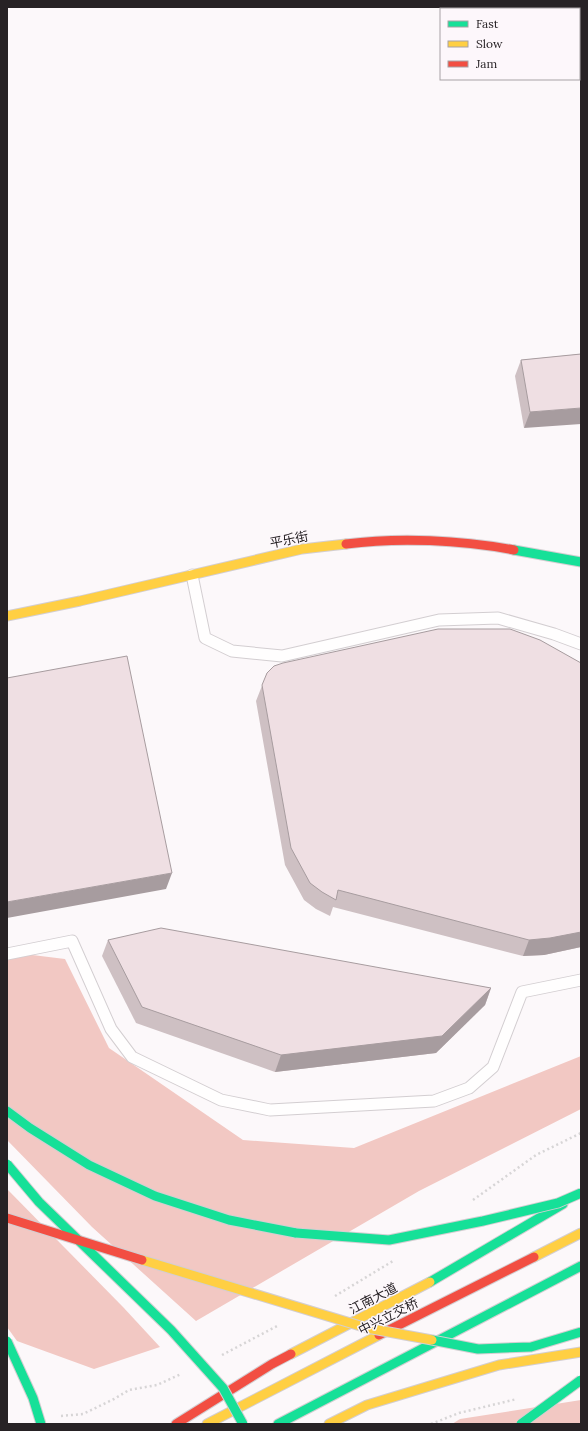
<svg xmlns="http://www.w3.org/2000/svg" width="588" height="1431" font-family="Lora,'Noto Sans SC',serif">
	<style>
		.forest { fill: #f2c8c3 }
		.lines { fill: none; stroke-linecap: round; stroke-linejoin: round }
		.lane-casing { stroke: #d3ced1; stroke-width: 13 }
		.fast-casing { stroke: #d3ced1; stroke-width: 11 }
		.slow-casing { stroke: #d3ced1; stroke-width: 11 }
		.jam-casing { stroke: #d3ced1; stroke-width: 11 }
		.path { stroke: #d7d5d6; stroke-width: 2.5; stroke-dasharray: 2 3; stroke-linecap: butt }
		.lane { stroke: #fffefe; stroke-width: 11 }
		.fast { stroke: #16e098; stroke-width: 9 }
		.slow { stroke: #ffcf43; stroke-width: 9 }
		.jam { stroke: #f24e42; stroke-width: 9 }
		.fast-bridge-casing { stroke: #d3ced1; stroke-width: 11; stroke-linecap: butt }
		.slow-bridge-casing { stroke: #d3ced1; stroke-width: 11; stroke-linecap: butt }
		.jam-bridge-casing { stroke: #d3ced1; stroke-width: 11; stroke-linecap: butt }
		.fast-bridge { stroke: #16e098; stroke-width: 9 }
		.slow-bridge { stroke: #ffcf43; stroke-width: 9 }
		.jam-bridge { stroke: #f24e42; stroke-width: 9 }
		.wall { fill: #cec0c3 }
		.shaded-wall { fill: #a79c9f }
		.building { fill: #efdfe3; stroke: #a79c9f }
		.labels { text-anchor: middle; stroke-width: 3; stroke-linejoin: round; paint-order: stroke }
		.street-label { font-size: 13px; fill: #272225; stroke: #fdf7fb }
	</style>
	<rect width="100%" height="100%" fill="#fcf8fa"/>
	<g class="forest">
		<path d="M 16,953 L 65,959 L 109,1048 L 243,1140 L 354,1148 L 581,1056 L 581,1109 L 419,1191 L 196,1321 L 92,1227 L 7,1140 L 7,956 Z"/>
		<path d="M 7,1189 L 123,1307 L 160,1347 L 94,1369 L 17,1341 L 7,1327 Z"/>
		<path d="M 581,1400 L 581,1424 L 452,1424 L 460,1419 Z"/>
	</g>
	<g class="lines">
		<defs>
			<g id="lane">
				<path d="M 192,575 L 205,638 L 232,651 L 282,656 L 439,620 L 498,618 L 554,634 L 581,644"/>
				<path d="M 7,954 L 72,941 L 111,1029 L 132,1057 L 221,1100 L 270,1110 L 434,1101 L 469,1088 L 493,1067 L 522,992 L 581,980"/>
			</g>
			<g id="fast">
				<path d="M 514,550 L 581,562"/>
				<path d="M 7,1111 L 30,1128 L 89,1165 L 155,1196 L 229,1220 L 296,1233"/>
				<path d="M 430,1282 L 563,1204"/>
				<path d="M 278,1424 L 581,1266"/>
			</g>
			<g id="slow">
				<path d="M 7,616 L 80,601 L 302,549 L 346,544"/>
				<path d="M 534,1257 L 581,1233"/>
				<path d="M 291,1354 L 430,1282"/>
				<path d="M 207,1424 L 379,1335"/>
				<path d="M 329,1424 L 367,1405 L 499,1365 L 581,1352"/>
			</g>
			<g id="jam">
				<path d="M 346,544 C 399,537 461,540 514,550"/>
				<path d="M 379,1335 L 534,1257"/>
				<path d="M 176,1424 L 272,1364 L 291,1354"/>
			</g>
		</defs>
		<use href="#lane" class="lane-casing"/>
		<use href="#fast" class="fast-casing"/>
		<use href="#slow" class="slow-casing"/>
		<use href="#jam" class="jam-casing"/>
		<g class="path">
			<path d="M 473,1200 L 536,1155 L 581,1133"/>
			<path d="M 335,1296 L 393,1261"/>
			<path d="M 222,1355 L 279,1325"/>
			<path d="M 61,1416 L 83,1414 L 114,1399 L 129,1390 L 157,1385 L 181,1374"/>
			<path d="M 431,1424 L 459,1413 L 517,1399"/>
		</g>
		<use href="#lane" class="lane"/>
		<use href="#fast" class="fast"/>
		<use href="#slow" class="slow"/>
		<use href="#jam" class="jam"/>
		<defs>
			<g id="fast-bridge">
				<path d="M 7,1164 L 39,1202 L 171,1330 L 223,1388 L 243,1424"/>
				<path d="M 296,1233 L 389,1240 L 483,1221 L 558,1203 L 581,1193"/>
				<path d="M 432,1340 L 478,1349 L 531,1347 L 581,1332"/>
				<path d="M 7,1341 L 33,1398 L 41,1424"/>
				<path d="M 521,1424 L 581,1380"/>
			</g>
			<path id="slow-bridge" d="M 142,1260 L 367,1328 L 432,1340"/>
			<path id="jam-bridge" d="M 7,1218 L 142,1260"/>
		</defs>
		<use href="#fast-bridge" class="fast-bridge-casing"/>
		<use href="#slow-bridge" class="slow-bridge-casing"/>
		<use href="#jam-bridge" class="jam-bridge-casing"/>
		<use href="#fast-bridge" class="fast-bridge"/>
		<use href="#slow-bridge" class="slow-bridge"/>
		<use href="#jam-bridge" class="jam-bridge"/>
	</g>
	<g class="wall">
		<path d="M 581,354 L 524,428 L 515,376 L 521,360 Z"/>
		<path d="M 581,663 L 581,947 L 544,955 L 523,956 L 333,907 L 330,916 L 316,909 L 304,900 L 285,865 L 256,701 L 267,673 Z"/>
		<path d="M 108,940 L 491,988 L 485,1005 L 436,1053 L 275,1072 L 136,1023 L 102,956 Z"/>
	</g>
	<g class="shaded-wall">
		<path d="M 581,408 L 581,424 L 524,428 L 530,412 Z"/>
		<path d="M 172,873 L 166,889 L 7,918 L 7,902 Z"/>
		<path d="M 581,932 L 581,947 L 544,955 L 523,956 L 529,940 Z"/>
		<path d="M 491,988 L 485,1005 L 436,1053 L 275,1072 L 281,1055 Z"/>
	</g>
	<g class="building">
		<path d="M 581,354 L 581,408 L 530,412 L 521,360 Z"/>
		<path d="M 438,629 L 510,629 L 540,640 L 581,663 L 581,932 L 550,938 L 529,940 L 338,890 L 336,900 L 322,892 L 310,883 L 291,848 L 262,685 L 267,673 L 274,666 L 283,663 Z"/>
		<path d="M 127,656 L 172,873 L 7,902 L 7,678 Z"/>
		<path d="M 161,928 L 491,988 L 442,1036 L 281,1055 L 142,1007 L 108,940 Z"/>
	</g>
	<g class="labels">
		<g class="street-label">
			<text transform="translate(289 539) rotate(-11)" y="5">平乐街</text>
			<text transform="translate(373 1298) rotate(-27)" y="5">江南大道</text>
			<text transform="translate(388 1316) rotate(-27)" y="5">中兴立交桥</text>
		</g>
	</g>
	<rect width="588" height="1431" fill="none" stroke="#272225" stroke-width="16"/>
	<rect x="440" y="8" width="140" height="72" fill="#fdf7fb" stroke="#a7a2a5"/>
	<rect x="448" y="21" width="20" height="6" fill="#16e098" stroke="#a7a2a5"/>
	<text x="476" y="28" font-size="12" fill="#272225">Fast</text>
	<rect x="448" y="41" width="20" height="6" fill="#ffcf43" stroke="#a7a2a5"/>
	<text x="476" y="48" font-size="12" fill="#272225">Slow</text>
	<rect x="448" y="61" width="20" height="6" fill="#f24e42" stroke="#a7a2a5"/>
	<text x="476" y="68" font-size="12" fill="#272225">Jam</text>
</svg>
